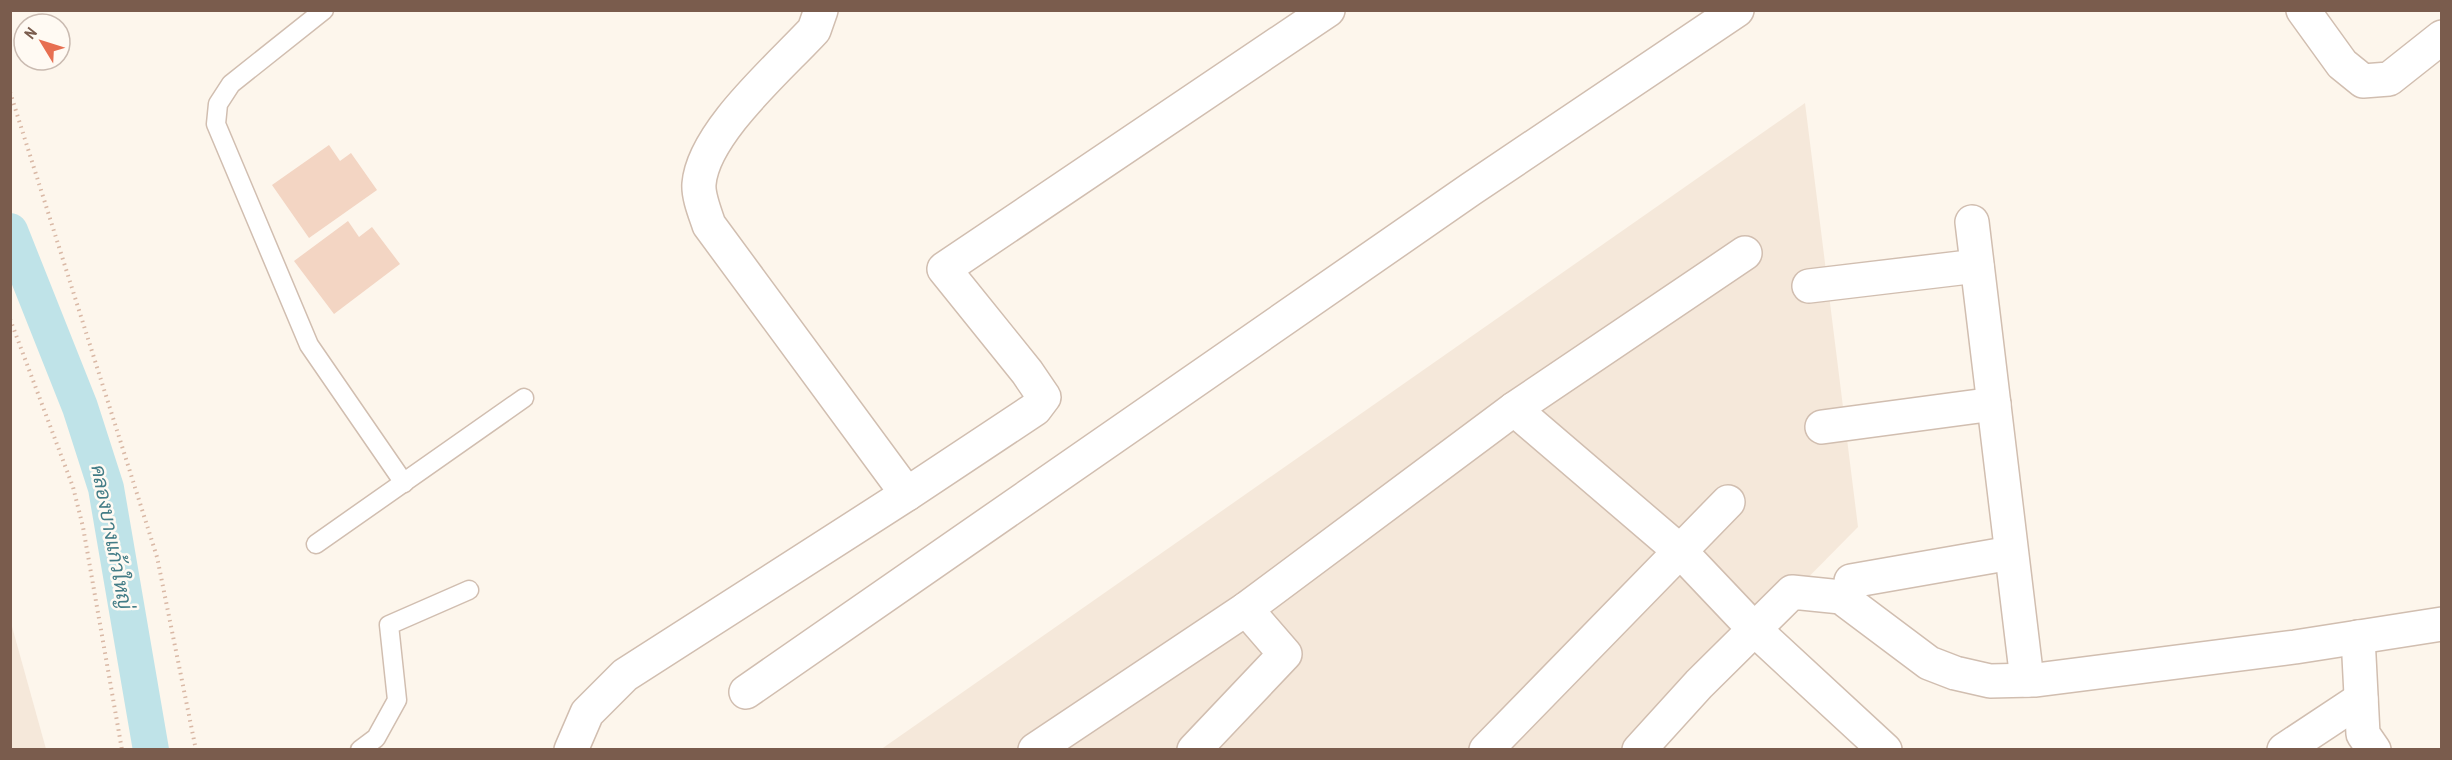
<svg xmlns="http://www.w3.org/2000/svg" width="2452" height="760" font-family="'Archivo Narrow',Sarabun,sans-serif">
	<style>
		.residential { fill: #f5e8da }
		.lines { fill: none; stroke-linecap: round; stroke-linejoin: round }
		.canal { stroke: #bfe3e8; stroke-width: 36 }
		.building { fill: #f3d5c3 }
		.service-casing { stroke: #d1beb0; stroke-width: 21 }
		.minor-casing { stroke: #d1beb0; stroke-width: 36 }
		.path { stroke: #d9b8a5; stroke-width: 4; stroke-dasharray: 1.5 4.5; stroke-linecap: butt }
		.service { stroke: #fff; stroke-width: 18 }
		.minor { stroke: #fff; stroke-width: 33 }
		.labels { text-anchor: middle; stroke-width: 5; stroke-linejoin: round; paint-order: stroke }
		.water-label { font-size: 20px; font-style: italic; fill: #437c86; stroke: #fffaf3 }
	</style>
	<rect width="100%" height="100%" fill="#fdf6ec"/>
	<g class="residential">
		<path d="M 1805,103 L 1858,527 L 1639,749 L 880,750 Z"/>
		<path d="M 10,623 L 11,623 L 46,749 L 11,749 Z"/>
	</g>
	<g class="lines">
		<path class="canal" d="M 10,231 L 80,407 L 106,488 L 151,750"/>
	</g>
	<g class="building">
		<path d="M 329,145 L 340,161 L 351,153 L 377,190 L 309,238 L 272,185 Z"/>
		<path d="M 348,221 L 359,237 L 372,227 L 400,264 L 334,314 L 294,261 Z"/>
	</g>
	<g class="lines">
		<defs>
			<g id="service">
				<path d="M 324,10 L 231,84 L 218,104 L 216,124 L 309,345 L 404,483"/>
				<path d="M 316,544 L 524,398"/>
				<path d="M 360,750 L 376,738 L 397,700 L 389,625 L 469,590"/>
			</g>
			<g id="minor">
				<path d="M 821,10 L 814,30 C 779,68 703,133 699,184 C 698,196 705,213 709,225 L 907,494"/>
				<path d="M 2303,10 L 2342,64 L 2363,81 L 2389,79 L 2442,37"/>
				<path d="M 1972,222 L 2027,680"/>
				<path d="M 1809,286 L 1977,266"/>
				<path d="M 1514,409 L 1681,552 L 1754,629 L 1885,750"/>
				<path d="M 1822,427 L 1994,404"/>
				<path d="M 1851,581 L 2011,553"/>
				<path d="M 2358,637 L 2363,734 L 2374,750"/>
				<path d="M 746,692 L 1471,189 L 1737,10"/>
				<path d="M 571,750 L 587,713 L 625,675 L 907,494 L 1035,409 L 1044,397 L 1027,372 L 944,269 L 1328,10"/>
				<path d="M 1035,750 L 1246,609 L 1514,409 L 1745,253"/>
				<path d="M 1194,750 L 1285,654 L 1246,609"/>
				<path d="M 1486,750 L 1728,502"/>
				<path d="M 1639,750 L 1699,684 L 1792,592 L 1841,597 L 1929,663 L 1955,673 L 1990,681 L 2036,680 L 2295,647 L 2442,624"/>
				<path d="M 2284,750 L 2361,699"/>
			</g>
		</defs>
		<use href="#service" class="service-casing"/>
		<use href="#minor" class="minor-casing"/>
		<g class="path">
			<path d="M 10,92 L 157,557 L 196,750"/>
			<path d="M 10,319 L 73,487 L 83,527 L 122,750"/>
		</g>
		<use href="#service" class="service"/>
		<use href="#minor" class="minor"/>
	</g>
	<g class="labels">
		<g class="water-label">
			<text transform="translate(112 537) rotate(79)" y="7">คลองบางแก้วใหญ่</text>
		</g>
	</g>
	<rect width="2452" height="760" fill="none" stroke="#7a5c4d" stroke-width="24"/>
	<g transform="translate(42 42) rotate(308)"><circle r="28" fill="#fffaf3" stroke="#cabbb1" stroke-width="1.5"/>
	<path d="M0-4.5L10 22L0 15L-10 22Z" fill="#e76f51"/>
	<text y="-9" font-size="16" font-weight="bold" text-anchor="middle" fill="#7a5c4d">N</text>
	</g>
</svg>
